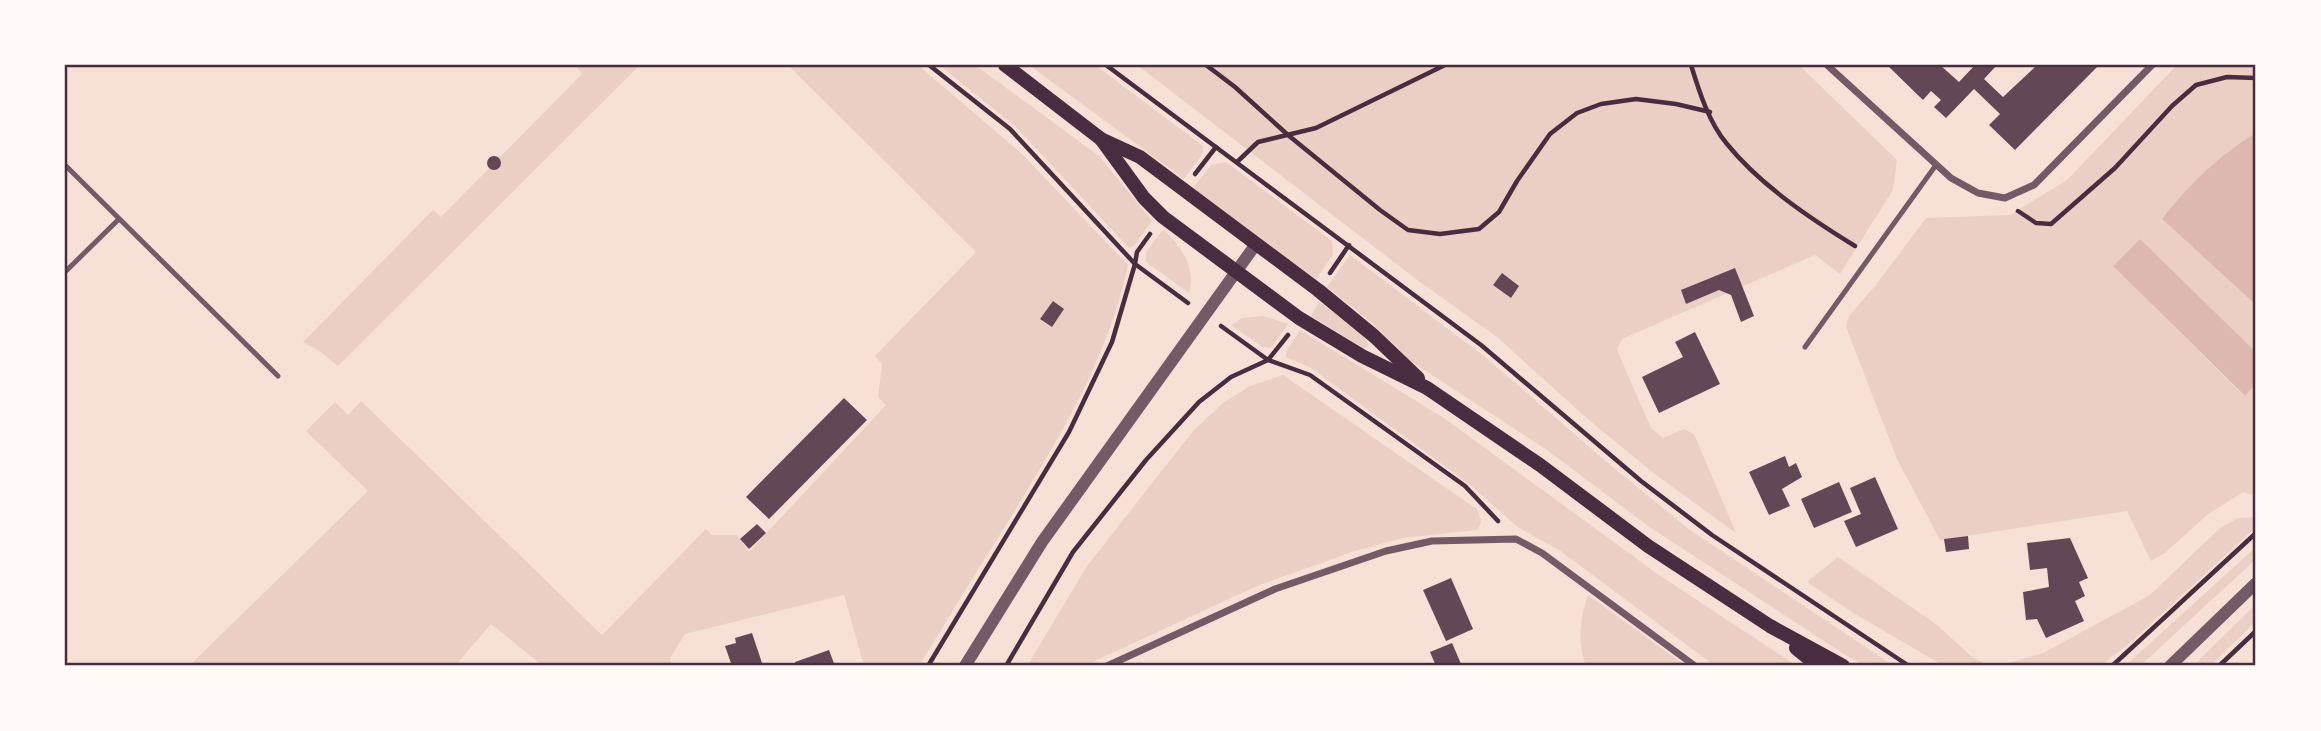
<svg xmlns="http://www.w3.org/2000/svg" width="2321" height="731" font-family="'Sofia Sans Condensed',sans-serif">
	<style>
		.green { fill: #ebcfc5 }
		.water { fill: #dcb8b0 }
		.building { fill: #644757 }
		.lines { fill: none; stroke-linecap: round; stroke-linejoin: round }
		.path { stroke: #4a2c40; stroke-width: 4.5 }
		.service { stroke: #755966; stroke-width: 5 }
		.minor { stroke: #755966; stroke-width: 7 }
		.tertiary { stroke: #755966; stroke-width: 12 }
		.secondary { stroke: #4a2c40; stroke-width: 14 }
		.neatline { fill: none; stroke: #4a2c40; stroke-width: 2.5 }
	</style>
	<rect width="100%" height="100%" fill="#f7e1d7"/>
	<g class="green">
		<path d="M 581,65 L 640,65 L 338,366 L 322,353 L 303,342 L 433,210 L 441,217 L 582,74 L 577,68 Z"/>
		<path d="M 788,65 L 918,65 L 1022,154 L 1128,265 C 1108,360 1056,443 1006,525 C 976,572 948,619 919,666 L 864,666 L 844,595 L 685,634 L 670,658 L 672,666 L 543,666 L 491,624 L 455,666 L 189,666 L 368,491 L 306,431 L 335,402 L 348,415 L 361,401 L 602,635 L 706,529 L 712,535 L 737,535 L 749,552 L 886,405 L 878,397 L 882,364 L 875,356 L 976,252 Z"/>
		<path d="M 939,65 L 975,65 L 1099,156 L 1152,221 L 1134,246 L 1129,248 L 1016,127 Z"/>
		<path d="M 1029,65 L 1095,65 L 1203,146 L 1203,153 L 1184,179 Z"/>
		<path d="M 1137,65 L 1799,65 L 1897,160 L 1893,190 L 1840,274 L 1815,255 L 1622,339 L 1617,350 L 1651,428 L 1663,438 L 1684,429 L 1694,434 L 1736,533 L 1656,475 L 1590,421 L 1497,337 L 1416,279 Z"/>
		<path d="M 2177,65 L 2256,65 L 2256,133 C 2220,154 2187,186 2162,219 L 2256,305 L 2256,352 L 2140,239 L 2113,266 L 2244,396 L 2256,383 L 2256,496 L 2243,492 L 2207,515 L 2165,553 L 2151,561 L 2127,511 L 1940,540 L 1897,459 L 1846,327 L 1849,316 L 1875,286 L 1926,218 L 2010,215 L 2067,180 Z"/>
		<path d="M 1226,162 L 1332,241 L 1333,255 L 1316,279 L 1193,188 L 1211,165 Z"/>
		<path d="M 1162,231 L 1165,231 C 1182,247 1196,269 1189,293 L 1146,262 L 1146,252 Z"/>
		<path d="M 1350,255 L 1484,356 L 1615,469 L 1690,530 L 1894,666 L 1865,666 L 1844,654 L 1648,526 L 1547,450 L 1410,361 L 1371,322 L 1327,287 Z"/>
		<path d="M 1319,302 C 1333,312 1363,330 1369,346 L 1363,348 L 1311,316 Z"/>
		<path d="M 1264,316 L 1288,324 L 1271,348 L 1262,347 L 1231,325 L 1242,318 Z"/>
		<path d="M 1300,330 L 1444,418 L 1659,575 L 1797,666 L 1715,666 L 1559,550 L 1519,528 L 1469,484 L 1311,368 L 1286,357 L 1286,352 Z"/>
		<path d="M 1283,375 L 1478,510 L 1481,523 L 1477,530 L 1403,538 L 1355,551 L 1257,586 L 1084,666 L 1027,666 L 1087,566 L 1193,431 L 1223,403 L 1250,386 Z"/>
		<path d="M 2256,517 L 2256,527 L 2130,643 L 2100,666 L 1998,666 L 2043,653 L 2150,595 L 2220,528 L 2238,518 Z"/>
		<path d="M 2256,547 L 2256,559 L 2140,666 L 2125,666 Z"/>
		<path d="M 1838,557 L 1936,624 L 1972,657 L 1990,666 L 1944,666 L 1855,614 L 1807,582 Z"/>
		<path d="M 1588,595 L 1686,666 L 1586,666 C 1577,643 1580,618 1588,595 Z"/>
		<path d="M 2256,604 L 2256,621 L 2210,666 L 2193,666 Z"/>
	</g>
	<g class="water">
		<path d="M 2256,133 L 2256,305 L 2162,219 C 2187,186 2220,154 2256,133 Z"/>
		<path d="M 2140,239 L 2256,352 L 2256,383 L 2245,396 L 2113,266 Z"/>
	</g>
	<g class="building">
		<path d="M 1887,65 L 1940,65 L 1959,82 L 1975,65 L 1997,65 L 1984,79 L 2003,97 L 2035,67 L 2032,65 L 2099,65 L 2015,150 L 1989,125 L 2000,114 L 1974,89 L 1946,118 L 1934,107 L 1941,100 L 1931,91 L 1923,100 Z"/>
		<circle cx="494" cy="163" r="7"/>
		<path d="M 1735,268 L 1754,316 L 1741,322 L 1731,295 L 1719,290 L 1686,304 L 1681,290 Z"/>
		<path d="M 1502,273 L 1519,286 L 1511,298 L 1493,285 Z"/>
		<path d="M 1053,301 L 1064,309 L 1052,327 L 1040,319 Z"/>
		<path d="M 1695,332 L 1720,384 L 1659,413 L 1642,377 L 1683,357 L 1675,342 Z"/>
		<path d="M 844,398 L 867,420 L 769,519 L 746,497 Z"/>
		<path d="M 1785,456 L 1789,467 L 1796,463 L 1802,477 L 1782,489 L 1790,506 L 1769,515 L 1749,472 Z"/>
		<path d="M 1875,477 L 1898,529 L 1856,547 L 1844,521 L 1861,514 L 1850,488 Z"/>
		<path d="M 1839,482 L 1852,512 L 1814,528 L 1801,499 Z"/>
		<path d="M 757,524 L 766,533 L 749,549 L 740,539 Z"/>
		<path d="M 1968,536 L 1969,549 L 1946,552 L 1944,539 Z"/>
		<path d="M 2070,538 L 2088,578 L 2079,582 L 2085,596 L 2075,601 L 2084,621 L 2046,638 L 2037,619 L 2026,620 L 2023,592 L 2049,587 L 2047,568 L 2030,570 L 2027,543 Z"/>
		<path d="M 1451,578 L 1473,629 L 1446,641 L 1423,590 Z"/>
		<path d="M 752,633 L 763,666 L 732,666 L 725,646 L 736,643 L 735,638 Z"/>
		<path d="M 1452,643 L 1462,666 L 1436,666 L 1430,652 Z"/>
		<path d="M 829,650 L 835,666 L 796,666 L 795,662 Z"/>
	</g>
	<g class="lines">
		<g class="path">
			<path d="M 929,65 L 1010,129 L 1135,264 L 1188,303"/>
			<path d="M 1106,65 L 1481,345 L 1641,481 L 1712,535 L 1909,666"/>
			<path d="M 1206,65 L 1235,87 L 1288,135 L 1380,210 L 1408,230 L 1440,234 L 1479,229 L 1499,212 L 1517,181 L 1550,134 L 1577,113 L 1601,104 L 1636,99 L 1676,104 L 1710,112"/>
			<path d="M 1691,65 C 1699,91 1709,123 1727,144 C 1760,185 1811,219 1855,246"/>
			<path d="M 1237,162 L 1258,142 L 1316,128 L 1445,65"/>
			<path d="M 1195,174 L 1216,147"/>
			<path d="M 2018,211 L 2036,223 L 2051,224 L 2115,168 L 2172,106 L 2196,85 L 2227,77 L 2256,78"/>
			<path d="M 1330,273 L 1349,245"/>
			<path d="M 1221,326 L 1268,360 L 1310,375 L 1465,486 L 1498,521"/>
			<path d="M 928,666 L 1069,432 L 1112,342 L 1135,264 L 1137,252 L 1150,234"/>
			<path d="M 1006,666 L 1073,552 L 1146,460 L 1199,402 L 1231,377 L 1268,360 L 1288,335"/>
			<path d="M 2112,666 L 2256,533"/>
			<path d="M 2219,666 L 2256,631"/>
		</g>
		<g class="service">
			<path d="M 65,165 L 278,376"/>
			<path d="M 65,272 L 119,219"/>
			<path d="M 1805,347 L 1936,165"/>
		</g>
		<g class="minor">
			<path d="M 1827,65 L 1951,178 L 1978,193 L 2005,198 L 2034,185 L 2152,65"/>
			<path d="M 1107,666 L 1275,589 L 1386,551 L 1432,541 L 1516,539 L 1542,553 L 1695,666"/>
		</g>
		<g class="tertiary">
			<path d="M 965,666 L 1042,542 L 1256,244"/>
			<path d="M 2170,666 L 2256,583"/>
		</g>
		<g class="secondary">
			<path d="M 1005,65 L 1101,139 L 1140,157 L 1318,290 L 1374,336 L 1418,378"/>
			<path d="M 1101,139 L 1144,198 L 1163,217 L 1299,318 L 1362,356 L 1427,388 L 1540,465 L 1648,546 L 1770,626 L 1843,666"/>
			<path d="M 1796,648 L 1818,666"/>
		</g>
	</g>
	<rect width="2321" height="731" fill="none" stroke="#fffaf5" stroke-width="133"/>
	<rect x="66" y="66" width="2188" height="598" class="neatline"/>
</svg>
